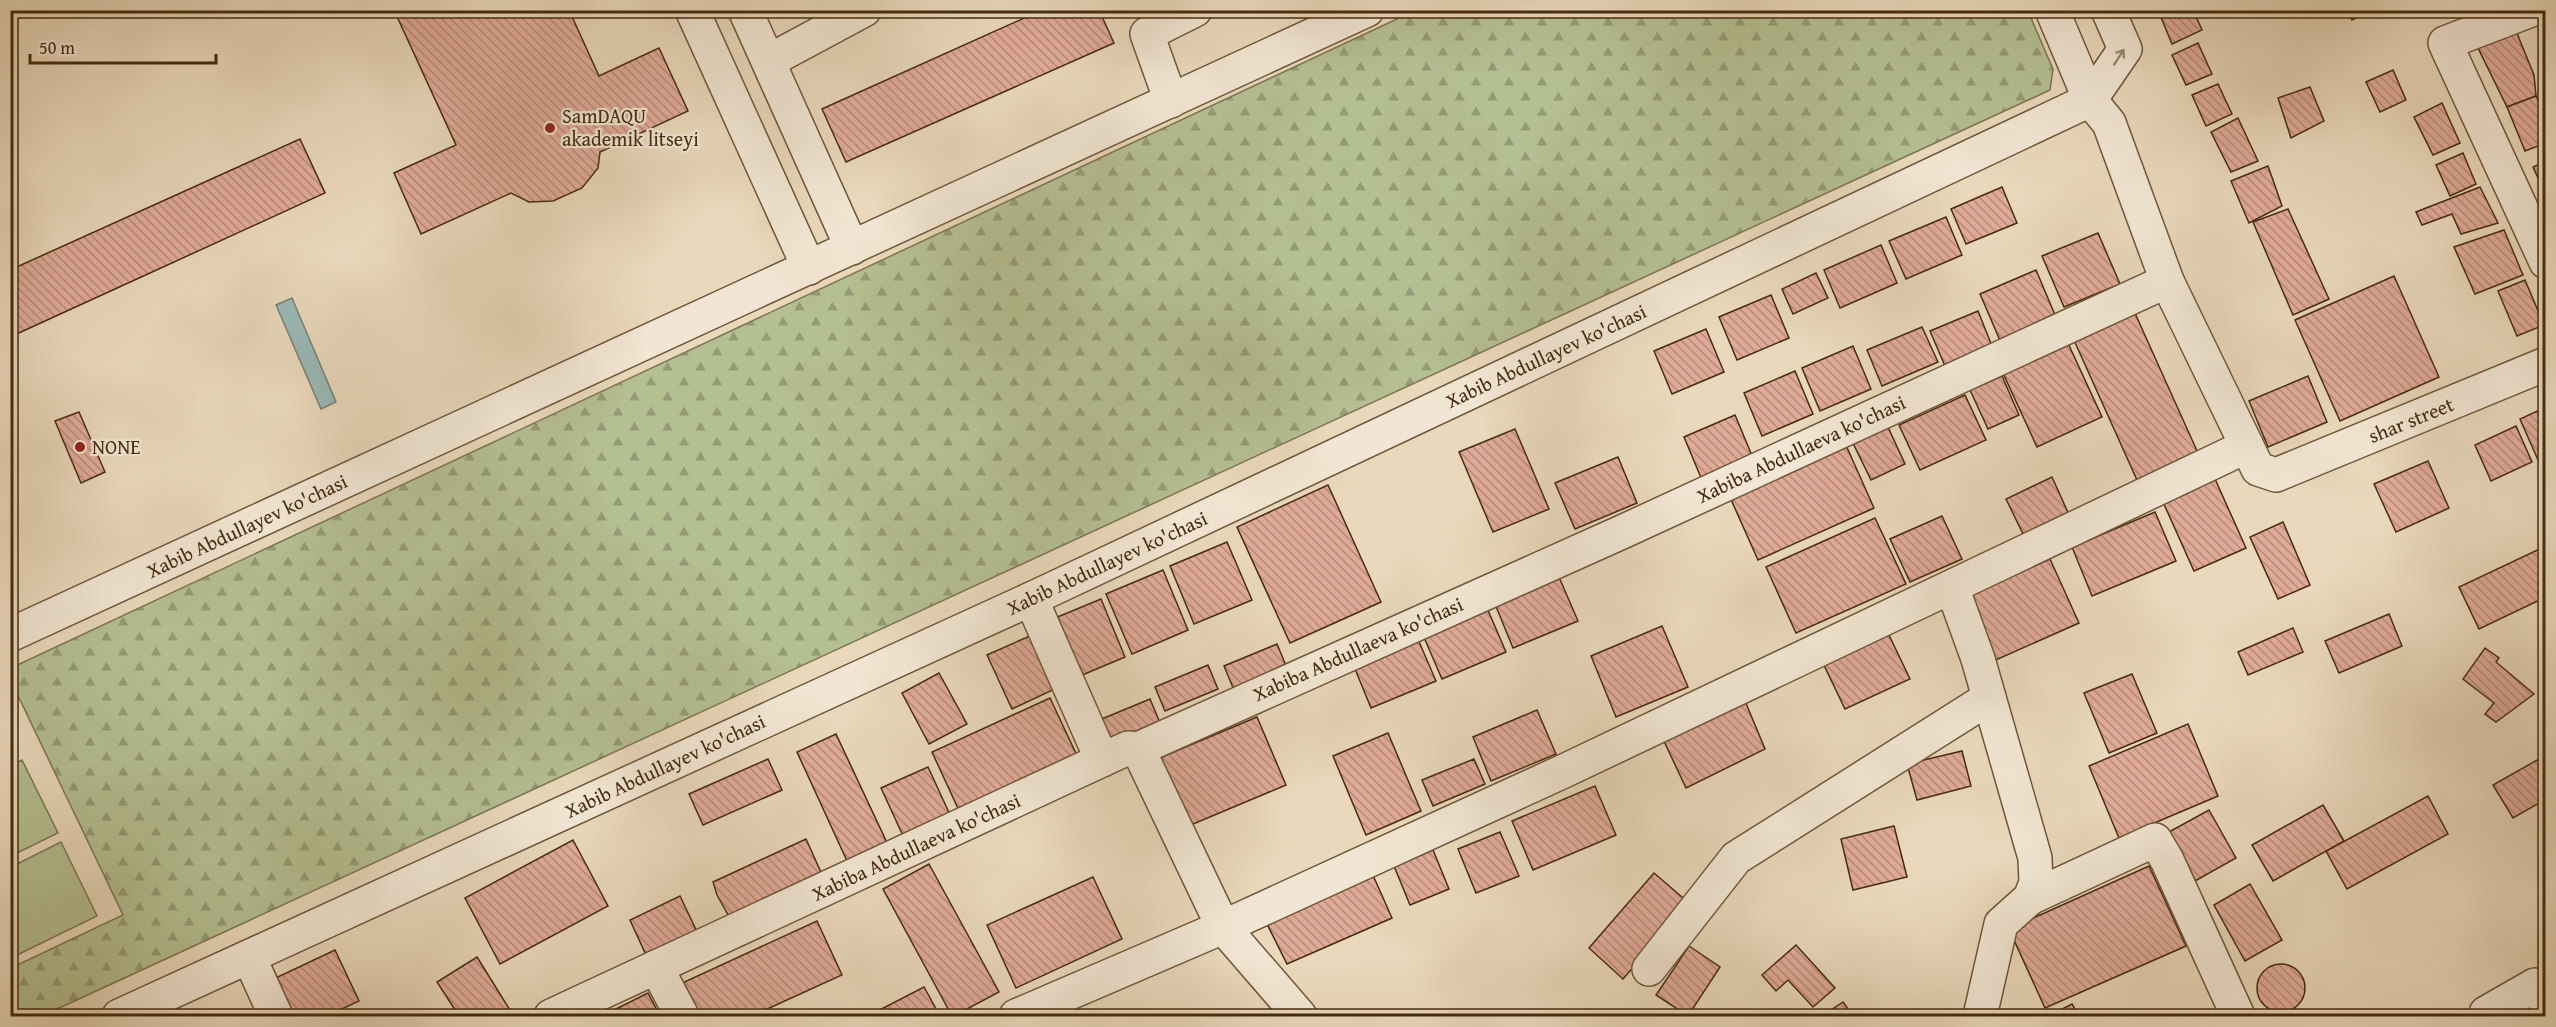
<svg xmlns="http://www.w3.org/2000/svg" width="2556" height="1027" font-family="'Gentium Book Plus',serif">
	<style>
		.grass { fill: #b4bf92; stroke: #7d7550; stroke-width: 1.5 }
		.forest { fill: url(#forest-firs); stroke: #7d7550; stroke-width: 1.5 }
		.water { fill: #99b9b7; stroke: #788074; stroke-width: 1.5 }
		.building { fill: url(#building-back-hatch); stroke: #462b0f; stroke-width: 1.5 }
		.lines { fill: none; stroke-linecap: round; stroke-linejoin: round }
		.minor-casing { stroke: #6f563a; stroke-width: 36 }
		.minor { stroke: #f1e6d3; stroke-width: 33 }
		.oneway { stroke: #9c8871 }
		.poi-dot { fill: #8f2418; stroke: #f1e6d3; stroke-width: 2 }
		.labels { text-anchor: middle; stroke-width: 4.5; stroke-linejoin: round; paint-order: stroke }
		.poi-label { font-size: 20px; fill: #462b0f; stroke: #f1e6d3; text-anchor: start }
		.street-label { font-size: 20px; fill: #462b0f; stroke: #f1e6d3 }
	</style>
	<defs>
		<pattern id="forest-firs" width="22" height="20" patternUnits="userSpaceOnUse" patternTransform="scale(1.5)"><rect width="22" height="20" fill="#b4bf92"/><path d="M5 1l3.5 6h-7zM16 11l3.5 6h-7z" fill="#949b76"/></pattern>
		<pattern id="building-back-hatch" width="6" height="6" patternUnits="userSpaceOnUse" patternTransform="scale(1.5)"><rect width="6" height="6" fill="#e0aa98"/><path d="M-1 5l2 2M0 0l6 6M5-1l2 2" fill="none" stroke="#b78b7a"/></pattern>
	</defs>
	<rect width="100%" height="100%" fill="#e9d8bb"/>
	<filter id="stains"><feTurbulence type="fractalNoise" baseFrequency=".00333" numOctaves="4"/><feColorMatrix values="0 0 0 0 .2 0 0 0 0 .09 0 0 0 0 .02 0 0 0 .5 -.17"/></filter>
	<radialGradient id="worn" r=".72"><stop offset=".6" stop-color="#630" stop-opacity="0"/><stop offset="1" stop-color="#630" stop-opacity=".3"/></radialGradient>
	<g class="grass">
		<path d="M 22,760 L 58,833 L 11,856 L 11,765 Z"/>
		<path d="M 61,842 L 97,916 L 11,958 L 11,867 Z"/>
	</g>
	<path class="forest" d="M 1416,10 L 2028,11 L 2053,69 L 2050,90 L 42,1016 L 11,1016 L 11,968 L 123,915 L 11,681 L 11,668 Z"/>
	<path class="water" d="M 292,298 L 336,402 L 321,409 L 276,305 Z"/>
	<g class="building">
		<path d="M 394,10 L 569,10 L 599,76 L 659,48 L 688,111 L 600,152 L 598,168 L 582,188 L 553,201 L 529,202 L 511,193 L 421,234 L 394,173 L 456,145 Z"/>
		<path d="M 1042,10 L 1099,10 L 1114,43 L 846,162 L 822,109 Z"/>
		<path d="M 2158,10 L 2193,10 L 2202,30 L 2172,44 Z"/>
		<path d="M 2348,10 L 2372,10 L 2352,20 Z"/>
		<path d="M 2514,26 L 2534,75 L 2536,96 L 2507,107 L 2475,42 Z"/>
		<path d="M 2198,43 L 2212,74 L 2186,85 L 2172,55 Z"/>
		<path d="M 2393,70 L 2406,100 L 2380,112 L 2366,82 Z"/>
		<path d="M 2218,84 L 2232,114 L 2206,126 L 2192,95 Z"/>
		<path d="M 2310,87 L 2324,121 L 2291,138 L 2278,98 Z"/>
		<path d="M 2536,96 L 2546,117 L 2546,143 L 2525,151 L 2507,107 Z"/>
		<path d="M 2442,103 L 2460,143 L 2433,155 L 2414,117 Z"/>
		<path d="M 2238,118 L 2258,161 L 2231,172 L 2211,132 Z"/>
		<path d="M 300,139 L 325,193 L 10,337 L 10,270 Z"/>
		<path d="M 2463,153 L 2476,184 L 2450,196 L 2436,165 Z"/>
		<path d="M 2546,161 L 2546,195 L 2533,167 Z"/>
		<path d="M 2268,166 L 2282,206 L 2249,223 L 2231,181 Z"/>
		<path d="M 2002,187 L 2017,223 L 1966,244 L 1951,209 Z"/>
		<path d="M 2480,187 L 2498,223 L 2461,234 L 2452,214 L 2422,225 L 2416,212 Z"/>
		<path d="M 2288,209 L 2329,299 L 2293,315 L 2253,222 Z"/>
		<path d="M 1946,217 L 1962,255 L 1906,279 L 1889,241 Z"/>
		<path d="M 2504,230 L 2523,275 L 2475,294 L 2454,247 Z"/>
		<path d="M 2098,233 L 2120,284 L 2064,307 L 2042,256 Z"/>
		<path d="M 1881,245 L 1897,283 L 1840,308 L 1824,270 Z"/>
		<path d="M 2036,270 L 2058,322 L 2002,345 L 1980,294 Z"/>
		<path d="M 1816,273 L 1828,298 L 1793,314 L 1782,289 Z"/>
		<path d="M 2394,276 L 2439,377 L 2340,421 L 2295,320 Z"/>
		<path d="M 2525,280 L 2544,325 L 2517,336 L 2498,291 Z"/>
		<path d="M 1771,295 L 1789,338 L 1737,360 L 1719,317 Z"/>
		<path d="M 1978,311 L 1992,346 L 1945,366 L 1930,331 Z"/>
		<path d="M 2134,311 L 2198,453 L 2137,480 L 2073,338 Z"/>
		<path d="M 1922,327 L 1938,362 L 1882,386 L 1867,350 Z"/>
		<path d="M 1706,329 L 1724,372 L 1672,394 L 1654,351 Z"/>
		<path d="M 2067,341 L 2102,417 L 2037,447 L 2002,371 Z"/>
		<path d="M 1853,346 L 1871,389 L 1820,411 L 1802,368 Z"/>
		<path d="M 1795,371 L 1813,414 L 1762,436 L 1744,393 Z"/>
		<path d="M 2002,376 L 2019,415 L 1988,429 L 1970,390 Z"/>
		<path d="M 2308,376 L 2327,422 L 2268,447 L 2249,401 Z"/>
		<path d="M 1965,395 L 1986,440 L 1920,470 L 1899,425 Z"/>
		<path d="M 2546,407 L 2546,467 L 2542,469 L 2520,419 Z"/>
		<path d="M 79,412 L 105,472 L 81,483 L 55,421 Z"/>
		<path d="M 1735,415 L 1753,458 L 1702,480 L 1684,437 Z"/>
		<path d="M 1887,425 L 1905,464 L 1871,480 L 1852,441 Z"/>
		<path d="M 2516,426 L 2532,462 L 2491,481 L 2475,445 Z"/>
		<path d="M 1515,429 L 1549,509 L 1493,532 L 1459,452 Z"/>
		<path d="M 1845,443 L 1874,508 L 1758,560 L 1729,495 Z"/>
		<path d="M 1618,457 L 1637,503 L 1575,529 L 1555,483 Z"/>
		<path d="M 2428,461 L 2449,508 L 2396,532 L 2374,484 Z"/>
		<path d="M 2052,477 L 2070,517 L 2025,538 L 2006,499 Z"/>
		<path d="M 2215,479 L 2246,548 L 2194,571 L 2163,502 Z"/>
		<path d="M 1328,485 L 1381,602 L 1290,643 L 1237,527 Z"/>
		<path d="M 2155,512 L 2176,561 L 2092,596 L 2072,547 Z"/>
		<path d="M 1942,516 L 1962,559 L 1910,582 L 1890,539 Z"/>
		<path d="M 1875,518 L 1906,584 L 1796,633 L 1766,567 Z"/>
		<path d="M 2283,522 L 2310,585 L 2278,599 L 2250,537 Z"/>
		<path d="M 1227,542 L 1252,600 L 1194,624 L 1170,566 Z"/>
		<path d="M 2546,546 L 2546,597 L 2479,629 L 2459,587 Z"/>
		<path d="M 2050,559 L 2079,623 L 1989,663 L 1960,599 Z"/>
		<path d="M 1163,570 L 1188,630 L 1132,654 L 1106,594 Z"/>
		<path d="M 1559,577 L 1578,621 L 1513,648 L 1495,604 Z"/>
		<path d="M 1101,599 L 1125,657 L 1068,681 L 1043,623 Z"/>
		<path d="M 1487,608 L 1506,652 L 1442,679 L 1423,635 Z"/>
		<path d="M 2389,614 L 2402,646 L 2339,673 L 2325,641 Z"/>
		<path d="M 1662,626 L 1688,687 L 1616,717 L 1591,656 Z"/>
		<path d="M 2293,628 L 2303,652 L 2248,675 L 2238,652 Z"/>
		<path d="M 1887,631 L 1910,679 L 1845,709 L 1822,661 Z"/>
		<path d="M 1032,635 L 1057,688 L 1012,709 L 987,655 Z"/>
		<path d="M 1417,637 L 1436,681 L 1371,708 L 1353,664 Z"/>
		<path d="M 1277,644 L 1287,668 L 1234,690 L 1224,666 Z"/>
		<path d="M 2485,648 L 2499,658 L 2496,662 L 2534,694 L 2496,722 L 2485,714 L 2494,703 L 2463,679 Z"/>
		<path d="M 1208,665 L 1218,689 L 1165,711 L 1155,687 Z"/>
		<path d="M 939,673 L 967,724 L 929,744 L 902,693 Z"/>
		<path d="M 2132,674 L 2157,733 L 2109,753 L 2084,693 Z"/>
		<path d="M 1050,698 L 1079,760 L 961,815 L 932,752 Z"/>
		<path d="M 1150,699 L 1160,723 L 1108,745 L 1097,721 Z"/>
		<path d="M 1745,701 L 1765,749 L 1686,788 L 1663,739 Z"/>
		<path d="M 1537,710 L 1556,754 L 1491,781 L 1473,737 Z"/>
		<path d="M 1257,717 L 1286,785 L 1186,827 L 1157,759 Z"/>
		<path d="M 2188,724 L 2218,796 L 2119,838 L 2089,766 Z"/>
		<path d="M 1388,733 L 1421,811 L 1366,835 L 1333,756 Z"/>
		<path d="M 836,734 L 888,845 L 848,863 L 797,752 Z"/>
		<path d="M 1962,751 L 1971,786 L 1917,800 L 1907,764 Z"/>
		<path d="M 2546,755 L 2546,799 L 2513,818 L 2493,785 Z"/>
		<path d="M 768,759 L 782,790 L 703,825 L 689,794 Z"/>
		<path d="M 1474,759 L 1485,784 L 1433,806 L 1422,780 Z"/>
		<path d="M 928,767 L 952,819 L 905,840 L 881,788 Z"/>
		<path d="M 1595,786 L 1616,835 L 1533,870 L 1512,821 Z"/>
		<path d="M 2428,796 L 2448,834 L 2347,889 L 2326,851 Z"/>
		<path d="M 2323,805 L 2344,841 L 2273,881 L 2252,845 Z"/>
		<path d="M 2209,810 L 2236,858 L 2195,881 L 2167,833 Z"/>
		<path d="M 1894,826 L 1907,877 L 1853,890 L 1841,839 Z"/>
		<path d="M 1500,832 L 1519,876 L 1476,893 L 1458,849 Z"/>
		<path d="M 806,839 L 824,879 L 732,922 L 717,895 L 713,882 Z"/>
		<path d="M 573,840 L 608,906 L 500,964 L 465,898 Z"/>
		<path d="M 1433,850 L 1449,889 L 1410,905 L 1394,866 Z"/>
		<path d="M 929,864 L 999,992 L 954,1016 L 952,1016 L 883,889 Z"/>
		<path d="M 2149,866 L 2186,946 L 2045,1008 L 2009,929 Z"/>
		<path d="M 1372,873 L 1392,918 L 1287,964 L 1266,922 Z"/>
		<path d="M 1654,873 L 1689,903 L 1623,979 L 1589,948 Z"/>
		<path d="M 1093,877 L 1122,939 L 1016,988 L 987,925 Z"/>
		<path d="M 2250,884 L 2282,940 L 2245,961 L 2214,905 Z"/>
		<path d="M 680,896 L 698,934 L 647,957 L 630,920 Z"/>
		<path d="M 817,921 L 842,975 L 752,1016 L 698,1016 L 682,983 Z"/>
		<path d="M 1796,945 L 1835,988 L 1813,1007 L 1788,980 L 1776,991 L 1762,975 Z"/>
		<path d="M 1689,946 L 1720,967 L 1688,1016 L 1656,995 Z"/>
		<path d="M 335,950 L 359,1001 L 327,1016 L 283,1016 L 267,982 Z"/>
		<path d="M 477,957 L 513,1015 L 511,1016 L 459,1016 L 437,982 Z"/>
		<circle cx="2281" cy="988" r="24"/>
		<path d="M 924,987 L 940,1016 L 868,1016 Z"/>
		<path d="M 648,993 L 660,1016 L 605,1016 L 604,1015 Z"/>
		<path d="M 1843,1002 L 1853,1016 L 1822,1016 Z"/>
		<path d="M 2072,1004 L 2079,1016 L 2049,1016 Z"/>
	</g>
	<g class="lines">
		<defs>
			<g id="minor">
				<path d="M 692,10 L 809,268"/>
				<path d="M 745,10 L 852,248"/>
				<path d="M 2052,10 L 2090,100 L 2109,123 L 2167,281 L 2258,469 L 2276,475 L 2546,364"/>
				<path d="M 2531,10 L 2445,43 L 2546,262"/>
				<path d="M 769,61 L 864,10"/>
				<path d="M 2090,100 L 2125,49 L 2108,10"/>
				<path d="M 1171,101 L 1147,34 L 1195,10"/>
				<path d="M 1952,587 L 1978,659 L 2035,858 L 2036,883 L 2030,898 L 2001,924 L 1980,1016"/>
				<path d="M 1031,599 L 1102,760"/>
				<path d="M 10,635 L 1367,10"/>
				<path d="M 1138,749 L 1223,927 L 1300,1016"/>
				<path d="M 2030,898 L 2155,840 L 2167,860 L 2238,1016"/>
				<path d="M 249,957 L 276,1016"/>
				<path d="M 656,967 L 682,1016"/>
				<path d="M 1649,969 L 1736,858 L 1989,698"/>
				<path d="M 2486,1013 L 2535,985 L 2546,1003"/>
				<path d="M 119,1016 L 1031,599 L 2090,100"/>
				<path d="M 551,1016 L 1102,760 L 1128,748 L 1138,749 L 1622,532 L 2167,281"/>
				<path d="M 1016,1016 L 1223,927 L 1564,771 L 2247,446"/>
			</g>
		</defs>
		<use href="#minor" class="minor-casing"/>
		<use href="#minor" class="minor"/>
	</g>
	<defs><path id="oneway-shaft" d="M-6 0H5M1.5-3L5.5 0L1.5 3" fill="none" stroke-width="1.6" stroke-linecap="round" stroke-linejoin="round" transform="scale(1.5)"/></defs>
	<use class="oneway" href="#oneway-shaft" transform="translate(2119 57) rotate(-57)"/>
	<g class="poi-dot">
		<circle cx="550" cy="128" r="6"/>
		<circle cx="80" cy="447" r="6"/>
	</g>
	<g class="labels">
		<g class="poi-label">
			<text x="562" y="123">SamDAQU<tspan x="562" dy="23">akademik litseyi</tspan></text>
			<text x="92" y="454">NONE</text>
		</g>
		<g class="street-label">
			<text transform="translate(1546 356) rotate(-25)" y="7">Xabib Abdullayev ko'chasi</text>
			<text transform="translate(2411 420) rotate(-22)" y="7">shar street</text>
			<text transform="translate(1801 449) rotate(-25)" y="7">Xabiba Abdullaeva ko'chasi</text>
			<text transform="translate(247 526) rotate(-25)" y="7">Xabib Abdullayev ko'chasi</text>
			<text transform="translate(1107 563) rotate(-25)" y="7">Xabib Abdullayev ko'chasi</text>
			<text transform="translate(1358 649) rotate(-24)" y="7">Xabiba Abdullaeva ko'chasi</text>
			<text transform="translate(665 766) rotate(-25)" y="7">Xabib Abdullayev ko'chasi</text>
			<text transform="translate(916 847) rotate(-25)" y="7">Xabiba Abdullaeva ko'chasi</text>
		</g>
	</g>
	<rect width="2556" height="1027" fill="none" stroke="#e9d8bb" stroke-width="36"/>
	<rect x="12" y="12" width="2532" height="1003" fill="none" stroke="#462b0f" stroke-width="3"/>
	<rect x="18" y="18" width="2520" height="991" fill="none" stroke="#462b0f" stroke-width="1.5"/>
	<path d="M30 54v9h186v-9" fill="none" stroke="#462b0f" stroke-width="3"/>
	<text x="39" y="54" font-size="18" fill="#462b0f" stroke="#f1e6d3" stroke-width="4.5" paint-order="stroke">50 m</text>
	<rect width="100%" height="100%" filter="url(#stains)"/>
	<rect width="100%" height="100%" fill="url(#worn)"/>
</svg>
